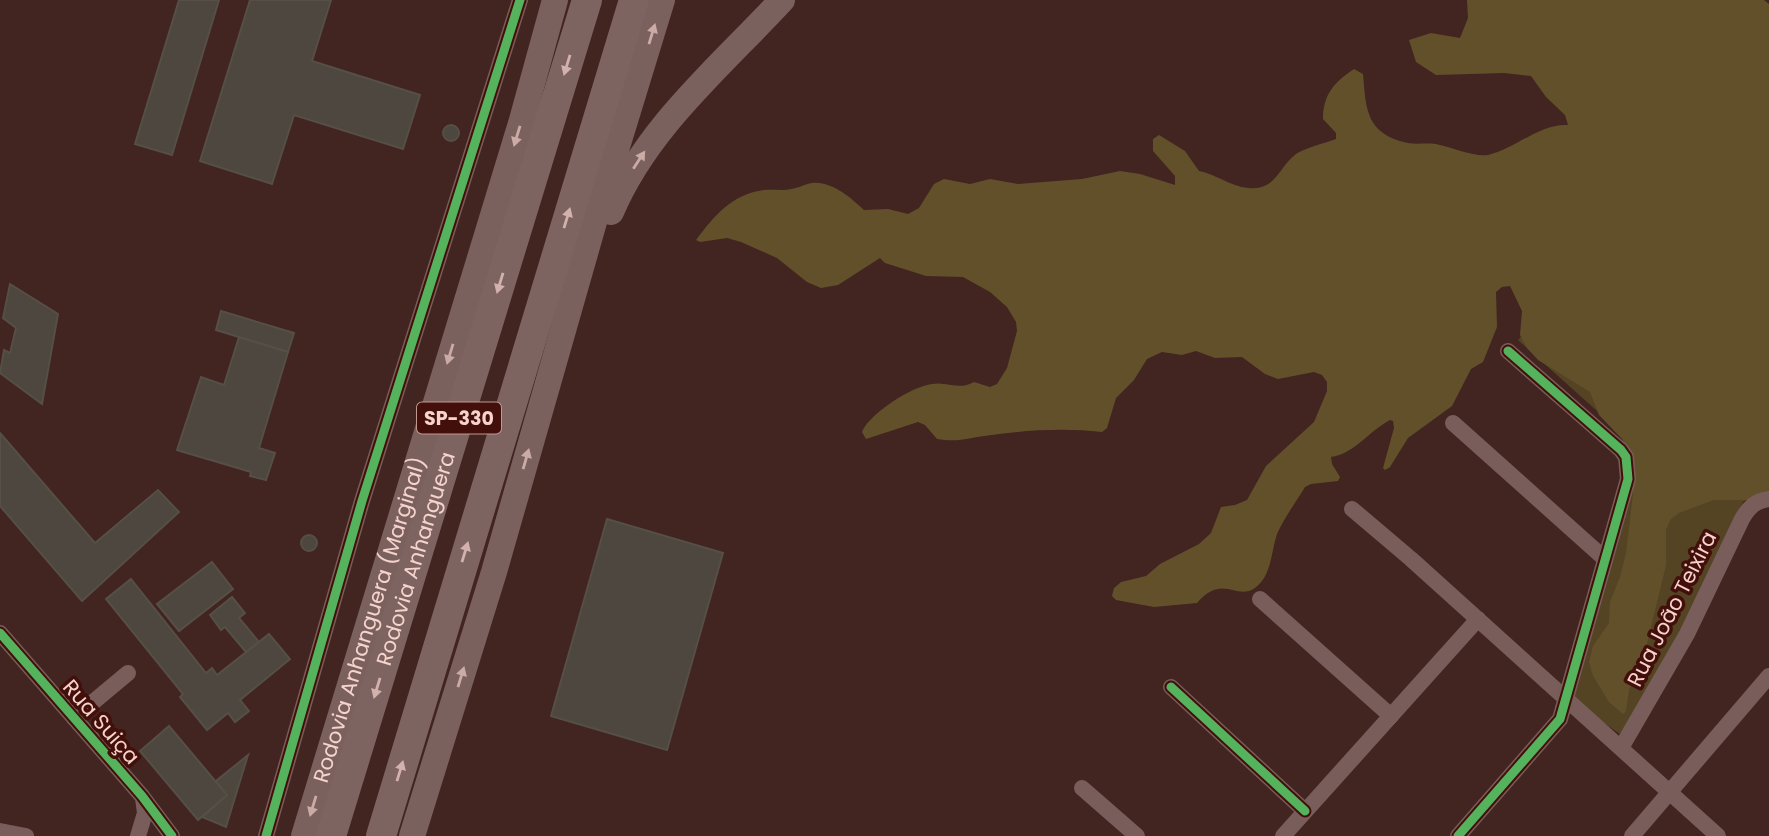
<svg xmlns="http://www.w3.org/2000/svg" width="1769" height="836" font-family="Poppins,sans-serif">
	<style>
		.green { fill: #544424 }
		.forest { fill: #62502b }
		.building { fill: #4e473f; stroke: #554f46; stroke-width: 2 }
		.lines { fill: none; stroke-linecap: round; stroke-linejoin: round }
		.minor { stroke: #785d5a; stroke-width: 16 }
		.trunk { stroke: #7b615e; stroke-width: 26 }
		.motorway { stroke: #7e6461; stroke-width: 30 }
		.cycleway-casing { stroke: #430f0a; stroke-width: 13 }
		.cycleway { stroke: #56b35d; stroke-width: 9 }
		.oneway { fill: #ccaba6 }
		.oneway2 { fill: #d3b2ad }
		.labels { text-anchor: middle; stroke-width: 7; stroke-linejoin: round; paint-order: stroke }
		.shield { fill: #430f0a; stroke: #c19892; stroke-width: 2 }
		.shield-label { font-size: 19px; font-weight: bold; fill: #f7d3cd }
		.street-label { font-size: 21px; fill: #f7d3cd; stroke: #430f0a }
	</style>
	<rect width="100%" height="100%" fill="#422421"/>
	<path class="green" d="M 1615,230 L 1766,489 L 1743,502 L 1680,635 L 1620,734 L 1570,699 L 1635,445 L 1518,340 Z"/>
	<path class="forest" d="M 1467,0 L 1764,0 L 1769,4 L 1769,504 L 1757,500 L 1714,500 L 1679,513 L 1671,519 L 1666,529 L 1666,565 L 1645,652 L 1629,690 L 1626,711 L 1623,714 L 1609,702 L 1593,676 L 1589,662 L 1593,646 L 1609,623 L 1610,602 L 1620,577 L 1626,553 L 1633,494 L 1633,473 L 1630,456 L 1622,439 L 1599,415 L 1590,392 L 1538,360 L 1527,348 L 1520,335 L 1522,311 L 1510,286 L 1502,287 L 1496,292 L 1497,327 L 1483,362 L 1471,369 L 1452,406 L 1408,438 L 1390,467 L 1385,470 L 1383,468 L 1394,428 L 1393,421 L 1390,420 C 1369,431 1354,454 1331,457 L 1332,464 L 1340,477 L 1338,481 L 1311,484 L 1305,487 C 1296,502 1284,518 1277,534 C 1271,551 1272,576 1255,588 C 1236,601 1223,573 1197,603 L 1154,607 L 1116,600 L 1112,596 L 1114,588 L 1121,582 L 1146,576 L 1160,564 L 1199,544 L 1211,533 L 1221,507 L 1235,505 L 1247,500 L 1266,466 L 1314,422 L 1327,391 L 1327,382 L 1322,375 L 1314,372 L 1278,379 L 1265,374 L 1242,357 L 1215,358 L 1196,351 L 1182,355 L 1162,352 L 1147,359 L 1134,380 L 1116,398 L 1107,428 L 1102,432 C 1066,428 1028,430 992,435 C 971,437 959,443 937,439 L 925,425 L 918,422 L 866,439 L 862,432 C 869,414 912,386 932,384 C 948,381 958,391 974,382 L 990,387 L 997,384 L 1007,368 L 1017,331 L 1016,322 L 1007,307 L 990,292 L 963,277 L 926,276 L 885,263 L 880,258 L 838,285 L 821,288 L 807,282 L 777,258 L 741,242 L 727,238 L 700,242 L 696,240 C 714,216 732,194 764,190 C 773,189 783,191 791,189 C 799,188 805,184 812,183 C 832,181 851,198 864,210 L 888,209 L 908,214 L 919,208 L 934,184 L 944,179 L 970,184 L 990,179 L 1018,184 L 1082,179 L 1120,171 L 1140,174 L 1175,185 L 1175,176 L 1153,151 L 1153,139 L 1159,135 L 1185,151 L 1199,171 C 1219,175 1235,190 1256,188 C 1276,187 1281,165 1296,154 C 1307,147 1323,144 1336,139 L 1336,133 L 1323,119 C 1323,95 1334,82 1354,69 L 1363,74 C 1366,110 1366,134 1408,143 C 1418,145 1430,142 1440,145 C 1454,148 1474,157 1488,155 C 1515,149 1540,123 1568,125 L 1565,115 L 1546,97 L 1531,76 L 1504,73 L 1436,75 L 1416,62 L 1409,40 L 1431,33 L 1460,38 L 1468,18 Z"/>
	<g class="building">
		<path d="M 179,0 L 219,0 L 172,155 L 135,144 Z"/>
		<path d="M 250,0 L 331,0 L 312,61 L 420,95 L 403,149 L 294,115 L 272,184 L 200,161 Z"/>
		<circle cx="451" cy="133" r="8"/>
		<path d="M 10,284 L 58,314 L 42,404 L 0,373 L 4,350 L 10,353 L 16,328 L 3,318 Z"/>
		<path d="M 221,311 L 294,333 L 288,352 L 216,330 Z"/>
		<path d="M 239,337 L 288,352 L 259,448 L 275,453 L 266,480 L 250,476 L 251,472 L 177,450 L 201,377 L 224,385 Z"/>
		<path d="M 0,433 L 95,543 L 158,490 L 179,512 L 82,601 L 0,506 Z"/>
		<path d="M 607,519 L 723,553 L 667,750 L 551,716 Z"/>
		<circle cx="309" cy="543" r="8"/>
		<path d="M 212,562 L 233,589 L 179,631 L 157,604 Z"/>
		<path d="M 131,579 L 206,673 L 212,668 L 217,675 L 269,634 L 290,659 L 240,700 L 249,711 L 235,722 L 228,713 L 207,730 L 180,697 L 183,694 L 106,599 Z"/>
		<path d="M 232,597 L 245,613 L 239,618 L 259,642 L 246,652 L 225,627 L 221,630 L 210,615 Z"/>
		<path d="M 169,726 L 227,795 L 198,820 L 140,751 Z"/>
		<path d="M 248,755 L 226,827 L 202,817 L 227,795 L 216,781 Z"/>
	</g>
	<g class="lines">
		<g class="minor">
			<path d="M 1453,423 L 1605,559"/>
			<path d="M 1352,509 L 1411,559 L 1718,836"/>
			<path d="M 1260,599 L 1391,716"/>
			<path d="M 0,633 L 142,796 L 172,836"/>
			<path d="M 1171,687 L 1305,811"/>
			<path d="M 74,718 L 128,673"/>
			<path d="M 1621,748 L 1687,634 L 1742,519 C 1749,507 1755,501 1769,499"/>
			<path d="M 1082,788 L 1137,836"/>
			<path d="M 0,831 L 26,836"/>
			<path d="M 138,836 L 145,813 L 143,798"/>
			<path d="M 266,836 L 362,501 L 520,0"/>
			<path d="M 1283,836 L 1478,619"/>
			<path d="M 1458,836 L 1560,719 L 1628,479 L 1626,457 L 1621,450 L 1508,351"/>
			<path d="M 1632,836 L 1769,676"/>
		</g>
		<g class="trunk">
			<path d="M 611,212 C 647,127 721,66 782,0"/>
			<path id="s1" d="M 304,836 L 522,120 L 555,0"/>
			<path d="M 412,836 L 494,572 L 594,222 L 662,0"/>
		</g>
		<g class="motorway">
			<path id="s2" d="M 331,836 L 587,0"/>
			<path d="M 381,836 L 634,0"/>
		</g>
		<defs>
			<g id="cycleway">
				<path d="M 0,633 L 142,796 L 172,836"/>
				<path d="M 1171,687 L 1305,811"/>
				<path d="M 266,836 L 362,501 L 520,0"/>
				<path d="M 1458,836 L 1560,719 L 1628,479 L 1626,457 L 1621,450 L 1508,351"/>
			</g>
		</defs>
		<use href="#cycleway" class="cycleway-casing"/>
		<use href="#cycleway" class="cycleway"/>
	</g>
	<defs><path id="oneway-solid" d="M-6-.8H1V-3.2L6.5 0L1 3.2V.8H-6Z" transform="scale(1.75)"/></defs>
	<g class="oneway">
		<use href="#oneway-solid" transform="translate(652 34) rotate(-73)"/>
		<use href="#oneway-solid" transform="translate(517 136) rotate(107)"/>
		<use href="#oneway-solid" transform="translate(639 160) rotate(-57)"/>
		<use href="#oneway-solid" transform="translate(450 354) rotate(107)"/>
		<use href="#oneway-solid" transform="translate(526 459) rotate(-74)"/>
		<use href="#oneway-solid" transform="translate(461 677) rotate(-73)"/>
		<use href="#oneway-solid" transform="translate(313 806) rotate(107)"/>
	</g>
	<g class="oneway2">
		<use href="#oneway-solid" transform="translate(567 65) rotate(107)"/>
		<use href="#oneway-solid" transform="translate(567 218) rotate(-73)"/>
		<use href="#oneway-solid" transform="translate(500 283) rotate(107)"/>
		<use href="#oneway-solid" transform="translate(465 552) rotate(-73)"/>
		<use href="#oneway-solid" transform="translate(377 688) rotate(107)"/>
		<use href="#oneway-solid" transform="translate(400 771) rotate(-73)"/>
	</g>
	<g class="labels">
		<rect class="shield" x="417" y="402.5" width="84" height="31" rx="5"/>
		<g class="shield-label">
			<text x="459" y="425">SP-330</text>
		</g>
		<g class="street-label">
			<text dy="7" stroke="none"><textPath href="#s2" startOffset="290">Rodovia Anhanguera</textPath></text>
			<text transform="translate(1672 609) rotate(-63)" y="7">Rua João Teixira</text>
			<text dy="7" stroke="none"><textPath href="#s1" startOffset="226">Rodovia Anhanguera (Marginal)</textPath></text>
			<text transform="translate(101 722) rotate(49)" y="7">Rua Suiça</text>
		</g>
	</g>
</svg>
